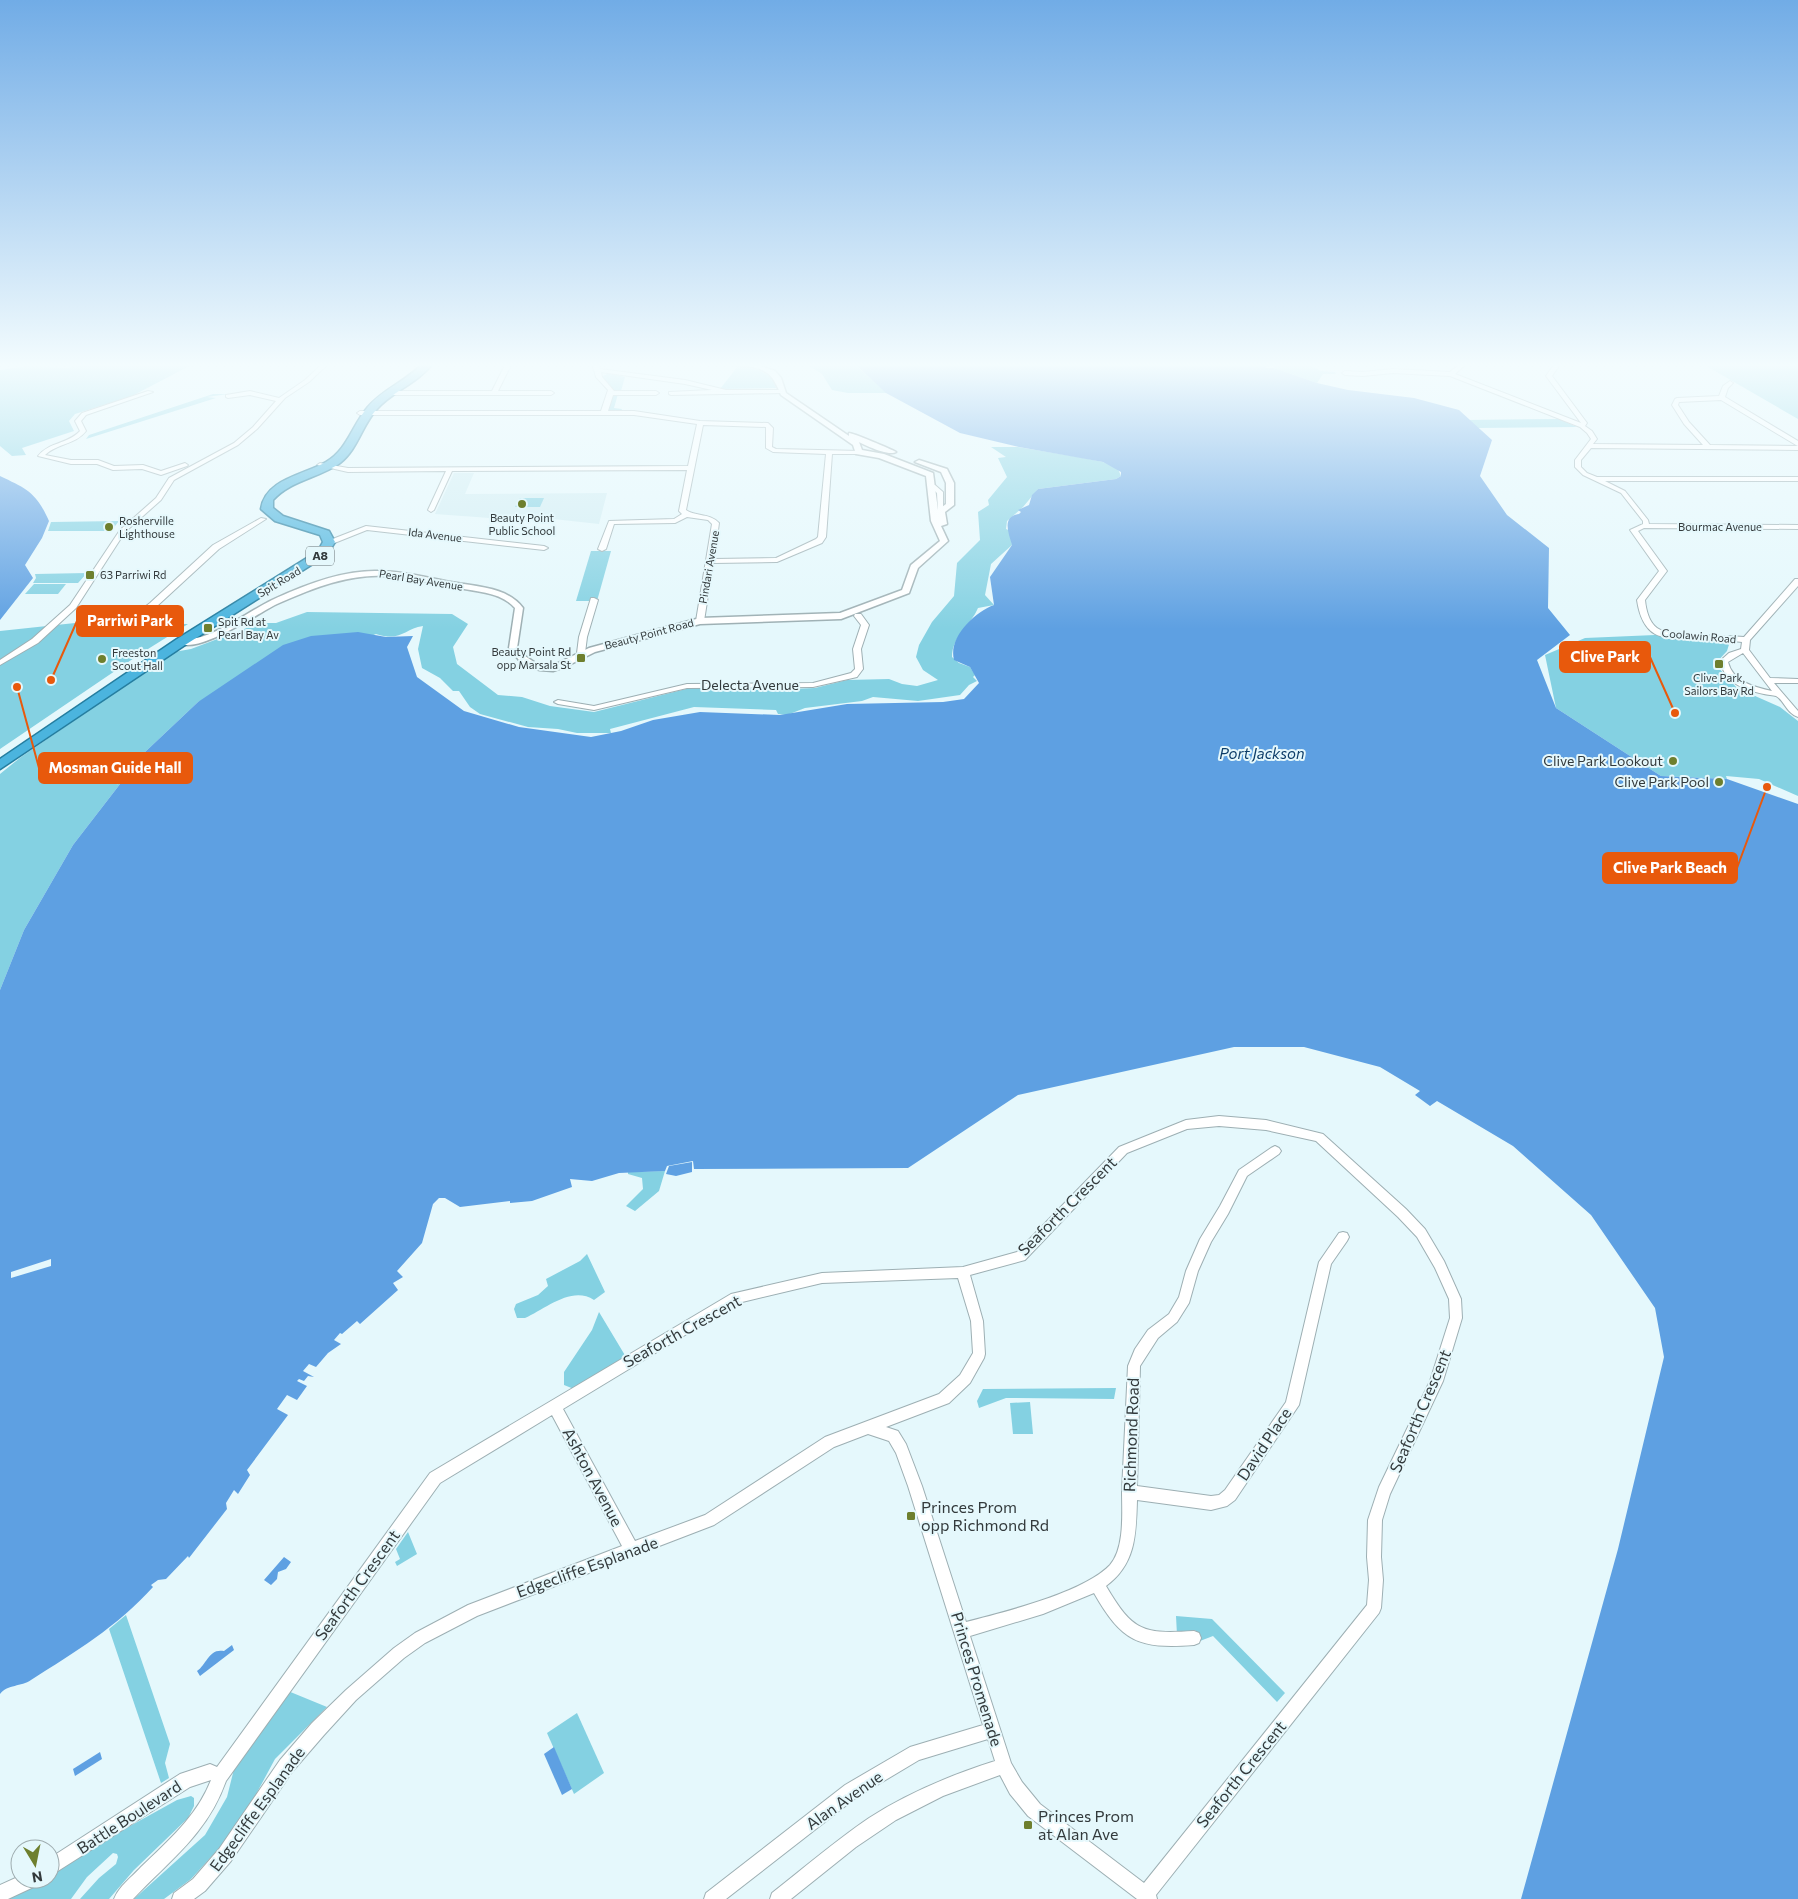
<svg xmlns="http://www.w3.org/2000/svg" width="1798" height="1899" font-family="Commissioner,sans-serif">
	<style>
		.built { fill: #d1edf3 }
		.green { fill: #84d1e2 }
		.water { fill: #5ea0e2 }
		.pier { fill: #e5f8fc }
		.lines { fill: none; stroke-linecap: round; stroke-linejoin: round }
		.minor-casing { stroke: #9dafb3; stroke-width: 2 }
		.tertiary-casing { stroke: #9dafb3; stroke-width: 3 }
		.trunk-casing { stroke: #257ea0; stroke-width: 3 }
		.minor { fill: #fff; fill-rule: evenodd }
		.tertiary { fill: #fff; fill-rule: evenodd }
		.trunk { fill: #4bb4de; fill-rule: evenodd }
		.poi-dot { fill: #6e7f2e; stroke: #e5f8fc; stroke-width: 2 }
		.labels { text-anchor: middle; stroke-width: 4; stroke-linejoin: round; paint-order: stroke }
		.far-poi-label { font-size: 11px; fill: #333a3c; stroke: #e5f8fc; text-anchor: start }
		.far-street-label { font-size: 11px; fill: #333a3c; stroke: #e5f8fc }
		.shield { fill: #e5f8fc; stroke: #687376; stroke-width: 1 }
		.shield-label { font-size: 12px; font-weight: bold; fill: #333a3c }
		.street-label { font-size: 14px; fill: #333a3c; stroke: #e5f8fc }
		.poi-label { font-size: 14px; fill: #333a3c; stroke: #e5f8fc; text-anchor: end }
		.water-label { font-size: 15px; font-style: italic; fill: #0e3e69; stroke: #e5f8fc }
		.near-street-label { font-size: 16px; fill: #333a3c; stroke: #e5f8fc }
		.near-poi-label { font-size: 16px; fill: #333a3c; stroke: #e5f8fc; text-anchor: start }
		.leader { fill: none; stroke: #e8590c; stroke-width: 2 }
		.callout-dot { fill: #e8590c; stroke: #e5f8fc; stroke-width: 2 }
		.callout { fill: #e8590c; stroke: #e8590c; stroke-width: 2 }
		.callout-label { font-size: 15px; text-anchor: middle; font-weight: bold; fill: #fff }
	</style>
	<rect width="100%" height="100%" fill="#e5f8fc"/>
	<path class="built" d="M 454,473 L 474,473 L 465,494 L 607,493 L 599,524 L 544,518 L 542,522 L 435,514 Z"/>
	<g class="green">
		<path d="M 96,363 L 195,363 L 132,396 L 75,414 L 69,421 L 74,431 L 22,448 L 26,455 L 12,456 L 0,446 L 0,370 L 28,366 L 66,368 Z"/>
		<path d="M 805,363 L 853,363 L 887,393 L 848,393 L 832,390 L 822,374 Z"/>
		<path d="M 1277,363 L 1306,363 L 1321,371 L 1335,372 L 1336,374 L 1323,374 L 1317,383 L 1274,368 Z"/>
		<path d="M 1701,363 L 1798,363 L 1798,419 Z"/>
		<path d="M 738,366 C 753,368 773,372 776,388 L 720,389 Z"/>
		<path d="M 609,373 L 625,377 L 621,391 L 647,391 L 618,394 L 614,408 L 622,409 L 621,411 L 608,410 L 614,390 L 601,377 Z"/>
		<path d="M 213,394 L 228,394 L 207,397 L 216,398 L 86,439 L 89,435 Z"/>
		<path d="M 1559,419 L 1577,427 L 1477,428 L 1465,420 Z"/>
		<path d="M 991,447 L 1018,447 L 1078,457 L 1103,462 L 1118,469 L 1121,476 L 1116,479 L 1038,489 L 1023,507 L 1007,521 L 1006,529 L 1011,531 L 1012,545 L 991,564 L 985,595 L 994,605 L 978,608 C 971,625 952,636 952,657 L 959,663 L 970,667 L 975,675 L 973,677 L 977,681 L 969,685 L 960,695 L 918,701 L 873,697 L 862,701 L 805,708 L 787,715 L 778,714 L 776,710 L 694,707 L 610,729 L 611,733 L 577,733 L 558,729 L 528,727 L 480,714 L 470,707 L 459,691 L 453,691 L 440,678 L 422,668 L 418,649 L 423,626 C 404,629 401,642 376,634 L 198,702 L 144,753 L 73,845 L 24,930 L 0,990 L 0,774 L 21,757 L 174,652 L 191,649 L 260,623 L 276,623 L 307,612 L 452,614 L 468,624 L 453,647 L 457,664 L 498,695 L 522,697 L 550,706 L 594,712 L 690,688 L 713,687 L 769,690 L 815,688 L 847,680 L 889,679 L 902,684 L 917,686 L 938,680 L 923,670 L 916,657 L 919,645 L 932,622 L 954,596 L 957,563 L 980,540 L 978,512 L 989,505 L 988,500 L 1007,477 L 998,458 L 1006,457 Z"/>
		<path d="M 520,498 L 544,498 L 540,507 L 515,507 Z"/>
		<path d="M 119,521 L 111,531 L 48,531 L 51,522 Z"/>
		<path d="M 591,551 L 611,551 L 597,601 L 576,601 Z"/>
		<path d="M 87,573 L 78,583 L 33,583 L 36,578 L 35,574 Z"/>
		<path d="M 34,584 L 66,584 L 58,594 L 25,594 Z"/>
		<path d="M 75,623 L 188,624 L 140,654 L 0,749 L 0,631 Z"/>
		<path d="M 1655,635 L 1731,638 L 1727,651 L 1715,664 L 1737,688 L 1780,707 L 1798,721 L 1798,796 L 1759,779 L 1726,776 L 1727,779 L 1661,776 L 1556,708 L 1545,655 L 1585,638 Z"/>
		<path d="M 665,1171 L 659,1191 L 635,1211 L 626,1206 L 643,1189 L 642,1178 L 628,1174 L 628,1172 Z"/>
		<path d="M 587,1254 L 605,1292 L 594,1300 C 572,1285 545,1309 525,1318 L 517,1318 L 514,1309 L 516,1304 L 538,1295 L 548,1286 L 546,1279 L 580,1261 Z"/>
		<path d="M 599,1312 L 626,1357 L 574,1389 L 564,1385 L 564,1372 L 592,1330 Z"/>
		<path d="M 1116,1388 L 1114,1399 L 1006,1398 L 979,1408 L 977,1401 L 983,1389 Z"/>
		<path d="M 1030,1402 L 1033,1434 L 1013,1434 L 1010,1403 Z"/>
		<path d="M 408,1532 L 417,1554 L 397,1566 L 395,1562 L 400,1559 L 396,1549 Z"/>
		<path d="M 126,1615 L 170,1744 L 165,1763 L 169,1778 L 161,1783 L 109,1629 Z"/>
		<path d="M 1176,1616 L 1212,1619 L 1285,1693 L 1277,1702 L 1213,1636 L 1200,1641 L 1195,1630 L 1177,1635 Z"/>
		<path d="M 288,1691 L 327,1707 L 275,1759 L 254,1798 L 222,1845 L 191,1879 L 164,1899 L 134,1899 L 205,1835 L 227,1797 L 235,1765 Z"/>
		<path d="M 577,1713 L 604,1773 L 574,1794 L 547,1733 Z"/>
		<path d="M 191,1796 L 194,1798 L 194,1806 L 188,1818 L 134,1870 L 109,1899 L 80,1899 L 99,1878 L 116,1864 L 118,1857 L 117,1854 L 113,1853 L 87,1877 L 71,1899 L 2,1899 L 45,1879 L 50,1879 L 50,1876 L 103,1841 L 177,1800 Z"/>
	</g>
	<g class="water">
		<path d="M 854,363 L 1277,363 L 1265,368 L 1274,368 L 1317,383 L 1348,390 L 1414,398 L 1459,410 L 1492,440 L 1480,476 L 1507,515 L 1549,548 L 1548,608 L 1570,635 L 1537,660 L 1556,708 L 1661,776 L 1727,779 L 1798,804 L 1798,1899 L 1521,1899 L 1618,1549 L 1664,1357 L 1655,1308 L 1591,1215 L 1513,1146 L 1437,1101 L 1430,1106 L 1415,1095 L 1420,1091 L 1380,1067 L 1304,1047 L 1234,1047 L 1018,1095 L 908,1168 L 694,1169 L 693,1161 L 667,1166 L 665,1171 L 619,1173 L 592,1181 L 570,1179 L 572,1187 L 532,1201 L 510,1203 L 510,1201 L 460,1207 L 445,1198 L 439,1198 L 433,1204 L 422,1243 L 397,1271 L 403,1277 L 393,1283 L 398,1290 L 360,1324 L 357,1321 L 342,1334 L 340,1333 L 334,1340 L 341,1344 L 328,1353 L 316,1367 L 309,1364 L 303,1371 L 314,1377 L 308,1376 L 304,1381 L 299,1379 L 297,1381 L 307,1386 L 297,1400 L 287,1395 L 277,1409 L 288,1415 L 247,1470 L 250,1475 L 238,1494 L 234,1490 L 226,1503 L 227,1509 L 189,1558 L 188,1556 L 166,1579 L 158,1580 L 151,1585 L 153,1587 C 117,1627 75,1652 31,1680 C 21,1687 8,1684 0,1694 L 0,990 L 24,930 L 73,845 L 144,753 L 198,702 L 283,645 L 311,636 L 358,632 L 386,637 L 413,636 L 407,647 L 417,677 L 464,711 L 519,727 L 591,737 L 621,731 L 653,720 L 700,712 L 780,715 L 847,704 L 943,702 L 964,699 L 979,683 L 970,667 L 954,660 C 948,637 975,612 994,605 L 990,577 L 1012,545 C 1008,532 1002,516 1019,514 L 1021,512 L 1018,510 L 1029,505 L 1032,495 L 1038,489 L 1116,479 L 1121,476 L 1121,472 L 1103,462 L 1019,447 L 960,433 L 886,393 Z"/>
		<path d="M 0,476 C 27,489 36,492 49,521 L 42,538 L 25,565 L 33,578 L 0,620 Z"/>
		<path d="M 692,1162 L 692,1172 L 676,1176 L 666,1174 L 669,1166 Z"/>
		<path d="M 284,1557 L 291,1562 L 286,1569 L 278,1572 L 277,1579 L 271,1585 L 264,1580 Z"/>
		<path d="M 232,1645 L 234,1650 L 200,1676 L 197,1671 C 207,1664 209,1648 224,1651 Z"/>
		<path d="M 554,1747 L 572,1789 L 562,1795 L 544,1754 Z"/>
		<path d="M 100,1752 L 102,1759 L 75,1776 L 73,1769 Z"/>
	</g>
	<g class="pier">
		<path d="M 136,768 L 158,770 L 153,777 L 134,776 L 116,785 L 130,776 L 132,773 L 126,772 L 129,769 Z"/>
		<path d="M 51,1259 L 51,1266 L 11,1278 L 11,1272 Z"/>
	</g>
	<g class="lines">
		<defs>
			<g id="minor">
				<path d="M 323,363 L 329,363 L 309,382 L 285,398 L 257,429 L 238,445 L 174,480 L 161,500 L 125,532 L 76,608 L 38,643 L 0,665 L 0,660 L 32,639 L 70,605 L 120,530 L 156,498 L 169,478 L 234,443 L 253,427 L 276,401 L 250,395 L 228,398 L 226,397 L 226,395 L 250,391 L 279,398 L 305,380 Z"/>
				<path d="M 506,363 L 512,363 L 498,391 L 551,391 L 554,393 L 551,395 L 392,395 L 389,393 L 392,391 L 492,391 Z"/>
				<path d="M 592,363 L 598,363 L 600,369 L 685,380 L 726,390 L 785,390 L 785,392 L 783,393 L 671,395 L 669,394 L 669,392 L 712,390 L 685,384 L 601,372 L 602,377 L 614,391 L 656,391 L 659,393 L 656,395 L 613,395 L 608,411 L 634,411 L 700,421 L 768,423 L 773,428 L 772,447 L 776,449 L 861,451 L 861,453 L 859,454 L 832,454 L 826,537 L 822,543 L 777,562 L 713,563 L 704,621 L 700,623 L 696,621 L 712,524 L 708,520 L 687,517 L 675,523 L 614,524 L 606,549 L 602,551 L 598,549 L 609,521 L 674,519 L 682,514 L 679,511 L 687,470 L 452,471 L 434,510 L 431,512 L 428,510 L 446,471 L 348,472 L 317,465 L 320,463 L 348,468 L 688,466 L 697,424 L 634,415 L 360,415 L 357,413 L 360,411 L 601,411 L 608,390 L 596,377 ZM 703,425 L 766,427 L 766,448 L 773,452 L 826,454 L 818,537 L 816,539 L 776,558 L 714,559 L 719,523 C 710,513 697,517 686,510 Z"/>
				<path d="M 1461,363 L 1467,363 L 1455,374 L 1581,423 L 1546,376 L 1555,363 L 1561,363 L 1552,376 L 1587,423 L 1585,426 L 1592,431 L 1597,439 L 1593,444 L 1703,445 L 1684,424 L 1672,405 L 1675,399 L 1677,398 L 1719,396 L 1723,386 L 1730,381 L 1733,383 L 1728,388 L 1725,397 L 1798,441 L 1798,446 L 1796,445 L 1721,400 L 1679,402 L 1678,405 L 1689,422 L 1710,445 L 1798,446 L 1798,450 L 1591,448 L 1581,460 L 1581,467 L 1587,473 L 1597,477 L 1798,477 L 1798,481 L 1605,481 L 1625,491 L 1648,520 L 1649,524 L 1798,525 L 1798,529 L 1644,528 L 1638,531 L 1667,571 L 1645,600 C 1646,610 1649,622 1657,628 C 1669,637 1726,635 1744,637 L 1795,579 L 1798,579 L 1798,586 L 1750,640 L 1749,650 L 1770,678 L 1798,679 L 1798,683 L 1774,683 L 1798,711 L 1798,717 C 1786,713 1785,701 1776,696 C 1773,695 1767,695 1764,694 C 1744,690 1725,683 1720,661 L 1729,653 L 1741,649 L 1742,642 C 1722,639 1669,642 1655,634 C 1643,627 1639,613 1637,600 L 1659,571 L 1630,530 L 1643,524 L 1643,521 L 1621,493 L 1583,475 L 1575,467 L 1575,460 L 1591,439 L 1587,433 L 1580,427 L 1450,376 L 1393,373 L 1363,376 L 1345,375 L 1342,373 L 1345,371 L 1363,372 L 1393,369 L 1450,372 ZM 1743,653 L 1772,691 C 1754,687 1733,682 1728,662 Z"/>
				<path d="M 148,391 L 153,392 L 86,415 L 81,421 L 86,431 C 75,445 58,443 45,455 L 71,460 L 98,460 L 114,466 L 143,465 L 161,471 L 185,463 L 188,465 L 187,466 L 161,475 L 142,469 L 113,470 L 97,464 L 71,464 L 38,456 C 49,442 68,444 80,431 L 75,421 L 82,413 Z"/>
				<path d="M 931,485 L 935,485 L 943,492 L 943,512 L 938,511 L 937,493 L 931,487 Z"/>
				<path d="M 261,518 L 266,519 L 219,549 L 156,607 L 127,629 L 121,629 L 121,625 L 150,603 L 213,545 Z"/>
				<path d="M 366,526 L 544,546 L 548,548 L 544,550 L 367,530 L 332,544 L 325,542 Z"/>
				<path d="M 591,598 L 594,598 L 598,600 L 587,637 L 585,653 L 581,655 L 577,653 L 579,637 Z"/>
				<path d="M 855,614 L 861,614 L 869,625 L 861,649 L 863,669 L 857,677 L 813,687 L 687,688 L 594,710 L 558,704 L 554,702 L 558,700 L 594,706 L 687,684 L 813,683 L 851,673 L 855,669 L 853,649 L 861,625 L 854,616 Z"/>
				<path d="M 1219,1116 L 1266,1120 L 1323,1134 L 1406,1209 L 1425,1229 L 1444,1261 L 1461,1299 L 1462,1318 L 1443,1381 L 1390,1494 L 1382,1520 L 1381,1557 L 1383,1580 L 1381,1608 L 1379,1613 L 1156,1895 L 1157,1899 L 1137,1899 L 1028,1816 L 1010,1794 L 1000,1775 L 943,1796 L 896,1820 L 856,1847 L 791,1899 L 770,1899 L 772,1893 C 804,1868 835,1841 869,1818 C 908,1793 951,1775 995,1761 L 988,1739 L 919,1760 L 857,1797 L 726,1899 L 704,1899 L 706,1893 L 845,1785 L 910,1747 L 983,1725 L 908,1486 L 896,1453 L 889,1441 L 868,1434 L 834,1447 L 714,1525 L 477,1616 L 425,1643 L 404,1658 L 356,1700 L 324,1735 L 292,1772 L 231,1861 L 205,1891 L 194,1899 L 172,1899 L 174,1893 L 193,1879 L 219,1849 L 280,1760 L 312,1723 L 346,1690 L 394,1648 L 415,1633 L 468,1605 L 622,1546 L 552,1415 L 440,1483 L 226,1781 C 207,1834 171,1859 133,1899 L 114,1899 C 119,1886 132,1877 141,1867 C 168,1841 197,1816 211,1780 L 190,1787 L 50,1876 L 50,1858 L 180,1774 L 210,1764 L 217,1767 L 430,1473 L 731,1294 L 822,1273 L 963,1267 L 1017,1252 L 1119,1147 L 1186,1120 ZM 1219,1126 L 1266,1130 L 1316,1141 L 1398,1217 L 1417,1237 L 1435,1268 L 1449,1299 L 1450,1318 L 1430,1381 L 1379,1487 L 1368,1520 L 1367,1557 L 1369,1580 L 1367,1605 L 1144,1883 L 1040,1804 L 1022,1782 L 1011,1763 L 970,1636 L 1043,1614 L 1094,1593 C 1122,1642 1138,1649 1194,1645 L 1199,1643 L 1201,1638 L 1199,1633 L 1194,1631 C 1143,1634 1133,1632 1106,1586 C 1136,1564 1136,1534 1137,1500 L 1211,1510 L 1227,1506 L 1235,1500 L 1299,1405 L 1331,1264 L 1347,1241 L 1349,1237 L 1347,1233 L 1343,1232 L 1339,1233 L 1319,1262 L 1286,1402 L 1225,1490 L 1219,1495 L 1211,1496 L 1137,1486 L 1140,1366 L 1158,1338 L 1177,1322 L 1189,1303 L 1198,1271 L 1211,1242 L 1228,1214 L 1247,1176 L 1279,1154 L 1281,1151 L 1279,1148 L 1275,1146 L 1271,1148 L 1239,1170 L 1220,1206 L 1200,1239 L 1186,1271 L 1179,1297 L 1169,1314 L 1148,1330 L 1135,1349 L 1128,1366 C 1126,1408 1124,1450 1122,1491 C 1122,1512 1125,1548 1110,1565 C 1083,1593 1004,1612 966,1622 L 922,1486 L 906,1444 L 898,1431 L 886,1427 L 949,1403 L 970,1383 L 984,1358 L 985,1354 L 983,1321 L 970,1275 L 1025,1260 L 1127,1153 L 1187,1129 ZM 958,1278 L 971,1321 L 973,1353 L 960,1375 L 939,1394 L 825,1437 L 705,1515 L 635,1541 L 563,1409 L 738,1303 L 822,1283 Z"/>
				<path d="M 20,1876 L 20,1879 L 40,1879 L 38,1885 L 8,1899 L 0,1899 L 0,1885 Z"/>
			</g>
			<path id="tertiary" d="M 731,363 L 751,363 L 775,371 L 781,378 L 786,393 L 849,436 L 849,433 C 853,433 891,449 896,452 C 888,457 860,443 852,438 L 859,442 L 862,450 L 884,454 L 933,473 L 938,510 L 946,504 L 946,483 L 941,472 L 915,462 L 919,460 L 947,469 L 954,483 L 954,505 L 945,512 L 947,524 L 941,526 L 948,541 L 918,568 L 909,593 L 841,619 L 700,624 L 595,652 L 567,666 L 553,671 L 540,670 L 530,668 L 519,660 L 509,648 L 515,608 C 501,592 478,592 459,588 C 435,584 411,578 387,576 C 350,573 310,589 277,604 C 258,613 195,657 177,642 L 178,640 C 185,639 193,639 201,637 C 226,629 248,612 272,600 C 304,585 343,570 378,571 C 405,571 431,579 457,583 C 481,587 508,588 523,608 L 517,648 L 525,656 L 537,664 L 552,666 L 589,648 L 700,618 L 840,613 L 902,590 L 911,565 L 940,541 L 931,521 L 926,476 L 879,458 L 856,454 L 853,445 L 781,395 C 773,376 769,369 746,366 C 741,366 735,366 731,363 Z"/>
			<path id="trunk" d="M 423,363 L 433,363 C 418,383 393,391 377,409 C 362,425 358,449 340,463 C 319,478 291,480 273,500 L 273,508 L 283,516 L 329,531 L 335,542 L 327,555 L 185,645 L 0,769 L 0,759 L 177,639 L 318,551 L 323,542 L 320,535 L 275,521 L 261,509 C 265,479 304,475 326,462 C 347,450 352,426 367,408 C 382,389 407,381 423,363 Z"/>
		</defs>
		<use href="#minor" class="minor-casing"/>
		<use href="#tertiary" class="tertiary-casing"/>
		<use href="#trunk" class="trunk-casing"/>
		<use href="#minor" class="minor"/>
		<use href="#tertiary" class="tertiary"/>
		<use href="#trunk" class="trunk"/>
	</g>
	<linearGradient id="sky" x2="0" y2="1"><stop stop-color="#71ace6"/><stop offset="0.58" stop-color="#f3fcfe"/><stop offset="1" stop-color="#f3fcfe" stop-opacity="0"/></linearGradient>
	<rect width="1798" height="629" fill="url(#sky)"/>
	<g class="poi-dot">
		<circle cx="522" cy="504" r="5"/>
		<circle cx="109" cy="527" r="5"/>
		<rect x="85" y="570" width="10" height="10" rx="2.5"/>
		<rect x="203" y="623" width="10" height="10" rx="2.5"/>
		<rect x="576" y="653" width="10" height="10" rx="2.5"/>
		<circle cx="102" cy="659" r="5"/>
		<rect x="1714" y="659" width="10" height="10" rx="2.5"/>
		<circle cx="1673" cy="761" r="5"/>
		<circle cx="1719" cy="782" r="5"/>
		<rect x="906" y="1511" width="10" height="10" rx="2.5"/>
		<rect x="1023" y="1820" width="10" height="10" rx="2.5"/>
	</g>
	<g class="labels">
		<g class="far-poi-label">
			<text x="522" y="522" text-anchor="middle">Beauty Point<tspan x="522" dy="13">Public School</tspan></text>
			<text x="119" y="525">Rosherville<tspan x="119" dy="13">Lighthouse</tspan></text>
			<text x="100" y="579">63 Parriwi Rd</text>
			<text x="218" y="626">Spit Rd at<tspan x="218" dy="13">Pearl Bay Av</tspan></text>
			<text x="571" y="656" text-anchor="end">Beauty Point Rd<tspan x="571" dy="13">opp Marsala St</tspan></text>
			<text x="112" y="657">Freeston<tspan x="112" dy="13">Scout Hall</tspan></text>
			<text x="1719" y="682" text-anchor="middle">Clive Park,<tspan x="1719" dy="13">Sailors Bay Rd</tspan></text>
		</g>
		<g class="far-street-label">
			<text x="1720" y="531">Bourmac Avenue</text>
			<text transform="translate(435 535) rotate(7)" y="4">Ida Avenue</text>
			<text transform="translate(709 567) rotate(-80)" y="4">Pindari Avenue</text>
			<text transform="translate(421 580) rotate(9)" y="4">Pearl Bay Avenue</text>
			<text transform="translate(279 582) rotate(-31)" y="4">Spit Road</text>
			<text transform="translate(649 634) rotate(-15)" y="4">Beauty Point Road</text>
			<text transform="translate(1699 636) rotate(5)" y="4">Coolawin Road</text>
		</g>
		<rect class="shield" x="306" y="546.5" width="28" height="19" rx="4"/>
		<g class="shield-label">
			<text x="320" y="560">A8</text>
		</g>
		<g class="street-label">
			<text x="750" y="690">Delecta Avenue</text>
		</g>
		<g class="poi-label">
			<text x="1663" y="766">Clive Park Lookout</text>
			<text x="1709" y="787">Clive Park Pool</text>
		</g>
		<g class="water-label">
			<text x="1262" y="759">Port Jackson</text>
		</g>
		<g class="near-street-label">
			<text transform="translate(1067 1206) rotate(-45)" y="6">Seaforth Crescent</text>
			<text transform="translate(682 1331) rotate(-29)" y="6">Seaforth Crescent</text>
			<text transform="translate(1420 1411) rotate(-67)" y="6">Seaforth Crescent</text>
			<text transform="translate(1131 1435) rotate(-88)" y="6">Richmond Road</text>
			<text transform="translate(1264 1444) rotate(-56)" y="6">David Place</text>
			<text transform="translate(593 1477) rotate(62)" y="6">Ashton Avenue</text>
			<text transform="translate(587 1567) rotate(-20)" y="6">Edgecliffe Esplanade</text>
			<text transform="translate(357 1585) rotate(-54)" y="6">Seaforth Crescent</text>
			<text transform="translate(977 1679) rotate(73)" y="6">Princes Promenade</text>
			<text transform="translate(1241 1774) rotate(-51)" y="6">Seaforth Crescent</text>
			<text transform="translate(844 1800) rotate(-35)" y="6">Alan Avenue</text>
			<text transform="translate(257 1809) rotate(-54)" y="6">Edgecliffe Esplanade</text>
			<text transform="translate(129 1817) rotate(-33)" y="6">Battle Boulevard</text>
		</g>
		<g class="near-poi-label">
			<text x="921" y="1513">Princes Prom<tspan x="921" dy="18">opp Richmond Rd</tspan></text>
			<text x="1038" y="1822">Princes Prom<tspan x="1038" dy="18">at Alan Ave</tspan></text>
		</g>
	</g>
	<path class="leader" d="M51 680L77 621M1675 713L1650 657M17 687L39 768M1767 787L1737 868"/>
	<g class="callout-dot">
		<circle cx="51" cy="680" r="5"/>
		<circle cx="1675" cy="713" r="5"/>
		<circle cx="17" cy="687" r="5"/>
		<circle cx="1767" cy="787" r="5"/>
	</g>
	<g class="callout">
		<rect x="77" y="606" width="106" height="30" rx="5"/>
		<rect x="1560" y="642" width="90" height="30" rx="5"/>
		<rect x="39" y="753" width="153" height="30" rx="5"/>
		<rect x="1603" y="853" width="134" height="30" rx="5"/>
	</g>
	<g class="callout-label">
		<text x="130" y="626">Parriwi Park</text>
		<text x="1605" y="662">Clive Park</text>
		<text x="115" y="773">Mosman Guide Hall</text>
		<text x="1670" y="873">Clive Park Beach</text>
	</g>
	<g transform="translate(35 1864) rotate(170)"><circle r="24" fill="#e5f8fc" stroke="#9eacaf"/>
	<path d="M0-4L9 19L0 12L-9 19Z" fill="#6e7f2e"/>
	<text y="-8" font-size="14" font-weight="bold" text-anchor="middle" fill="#333a3c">N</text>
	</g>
</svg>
